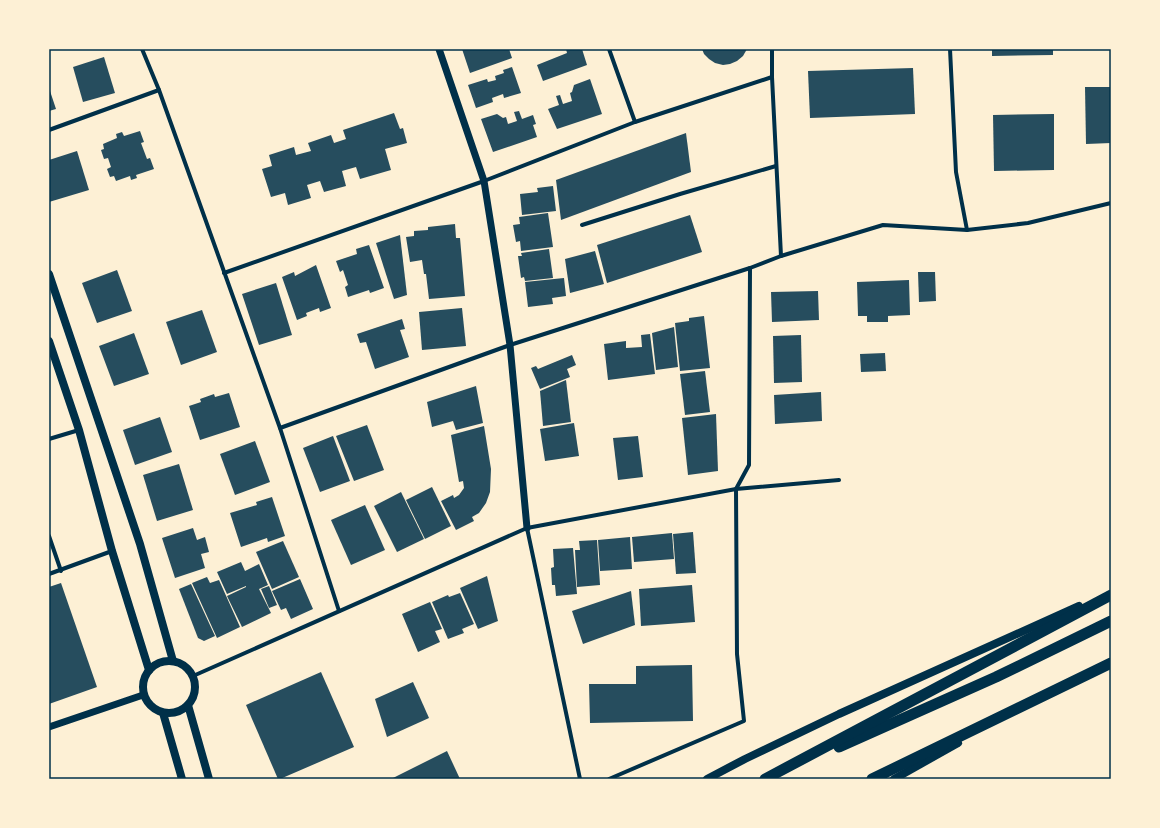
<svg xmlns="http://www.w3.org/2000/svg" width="1160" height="828" font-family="'Alegreya Sans',sans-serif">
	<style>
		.building { fill: #264d5e }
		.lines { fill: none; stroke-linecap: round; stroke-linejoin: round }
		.minor { stroke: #003049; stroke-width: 4 }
		.tertiary { stroke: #003049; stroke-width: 7 }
		.secondary { stroke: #003049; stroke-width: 8 }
		.trunk { stroke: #003049; stroke-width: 11 }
		.neatline { fill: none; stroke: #003049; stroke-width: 1.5 }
	</style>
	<rect width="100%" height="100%" fill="#fdf0d5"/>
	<g class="building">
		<path d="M 462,49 L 509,49 L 512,58 L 470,73 Z"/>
		<path d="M 566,49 L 582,49 L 587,65 L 543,81 L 537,65 L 567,53 Z"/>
		<path d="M 702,49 L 747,49 L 743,56 L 737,61 L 730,64 L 723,65 L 715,63 L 709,59 L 704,54 Z"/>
		<path d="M 992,49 L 1053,49 L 1053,55 L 992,56 Z"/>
		<path d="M 104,57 L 115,93 L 83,102 L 73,67 Z"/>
		<path d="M 512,67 L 521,93 L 504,98 L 503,94 L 492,98 L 493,102 L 476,108 L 468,85 L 487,79 L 488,82 L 496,80 L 495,76 L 504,73 L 503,70 Z"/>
		<path d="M 913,68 L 915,114 L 810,118 L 808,71 Z"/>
		<path d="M 590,79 L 602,114 L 557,129 L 548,109 L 559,105 L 556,96 L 560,95 L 563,104 L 572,101 L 570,93 L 572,92 L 574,85 Z"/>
		<path d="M 1085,87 L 1111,87 L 1111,143 L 1086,144 Z"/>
		<path d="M 49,88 L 56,109 L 49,111 Z"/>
		<path d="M 519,111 L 522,119 L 533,115 L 536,124 L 533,125 L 537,137 L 493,152 L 481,119 L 497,114 L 503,118 L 506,117 L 508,124 L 517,121 L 514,112 Z"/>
		<path d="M 394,113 L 400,129 L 403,128 L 407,143 L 385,149 L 391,170 L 360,179 L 356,167 L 342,171 L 346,186 L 324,192 L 320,181 L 307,185 L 311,198 L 288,205 L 285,193 L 271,197 L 262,169 L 272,166 L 269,155 L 294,147 L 296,155 L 311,151 L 308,143 L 331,135 L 334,143 L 346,139 L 343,130 Z"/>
		<path d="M 1054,114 L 1054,170 L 994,171 L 993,115 Z"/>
		<path d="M 140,131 L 144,142 L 141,143 L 147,159 L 150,158 L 154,169 L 136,175 L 137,178 L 131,180 L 130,176 L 116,181 L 114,176 L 110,177 L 107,169 L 111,167 L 108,158 L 104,159 L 101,150 L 104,149 L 103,144 L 117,138 L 116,134 L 122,132 L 124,136 Z"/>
		<path d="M 686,133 L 691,172 L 561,220 L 556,180 Z"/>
		<path d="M 77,151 L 89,190 L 49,202 L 49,160 Z"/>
		<path d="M 553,186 L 556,211 L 522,215 L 520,194 L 538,192 L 537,188 Z"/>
		<path d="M 548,213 L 553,247 L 521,251 L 520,241 L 516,242 L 513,225 L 520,224 L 519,217 Z"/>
		<path d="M 690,215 L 702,252 L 607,283 L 597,245 Z"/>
		<path d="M 455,224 L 456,238 L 460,238 L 465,296 L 429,299 L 426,274 L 424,274 L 422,260 L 410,262 L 406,237 L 414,236 L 414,231 L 428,230 L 428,227 Z"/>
		<path d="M 400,235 L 407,295 L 394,299 L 376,243 Z"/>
		<path d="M 369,245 L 384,288 L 370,293 L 369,290 L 348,297 L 345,287 L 348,285 L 343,270 L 340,272 L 336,261 L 357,254 L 356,249 Z"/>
		<path d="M 549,249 L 553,278 L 525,281 L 524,277 L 521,278 L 518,256 L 522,256 L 521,253 Z"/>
		<path d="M 595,251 L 604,284 L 570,293 L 565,259 Z"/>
		<path d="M 316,265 L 331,308 L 320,312 L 319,308 L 306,313 L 307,316 L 297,320 L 282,277 L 294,272 L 295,276 Z"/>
		<path d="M 117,270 L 132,311 L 97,323 L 82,283 Z"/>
		<path d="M 918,272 L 935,272 L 936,301 L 919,302 Z"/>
		<path d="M 564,278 L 566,296 L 552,298 L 553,304 L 528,307 L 525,282 Z"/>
		<path d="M 909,280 L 910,315 L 888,316 L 888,322 L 867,322 L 867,316 L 858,316 L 857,282 Z"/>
		<path d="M 276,283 L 292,335 L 259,345 L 242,294 Z"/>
		<path d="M 818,291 L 819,320 L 772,322 L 771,292 Z"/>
		<path d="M 462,308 L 466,346 L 422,350 L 419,312 Z"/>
		<path d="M 202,310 L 217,352 L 181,365 L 166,322 Z"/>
		<path d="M 704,316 L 710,368 L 680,371 L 675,323 L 689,321 L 689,318 Z"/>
		<path d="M 402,319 L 405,329 L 400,330 L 409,357 L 375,369 L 366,342 L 360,343 L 357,334 Z"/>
		<path d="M 674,327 L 678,367 L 656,370 L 652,333 Z"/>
		<path d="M 134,333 L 149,374 L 114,386 L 99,346 Z"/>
		<path d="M 650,334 L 655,374 L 608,380 L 604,344 L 626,341 L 626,348 L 642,347 L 641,335 Z"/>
		<path d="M 801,335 L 802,382 L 774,383 L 773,336 Z"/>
		<path d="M 885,353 L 886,371 L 861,372 L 860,354 Z"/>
		<path d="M 572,355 L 576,365 L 567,369 L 570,377 L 540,389 L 531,368 L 536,366 L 538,369 Z"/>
		<path d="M 705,371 L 710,412 L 685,415 L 680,374 Z"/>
		<path d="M 566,380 L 571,422 L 543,426 L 540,391 Z"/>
		<path d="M 476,386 L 483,423 L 456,430 L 453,421 L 432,427 L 427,402 Z"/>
		<path d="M 821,392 L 822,421 L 775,424 L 774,395 Z"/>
		<path d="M 229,393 L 240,427 L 200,440 L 189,406 L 201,402 L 200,399 L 214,394 L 215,397 Z"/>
		<path d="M 716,414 L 718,471 L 688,475 L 682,418 Z"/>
		<path d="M 160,417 L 172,452 L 135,465 L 123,430 Z"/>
		<path d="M 574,423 L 579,456 L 545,461 L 540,429 Z"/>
		<path d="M 367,425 L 384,470 L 354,481 L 336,436 Z"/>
		<path d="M 484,426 L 491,469 L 490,492 L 486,503 L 479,513 L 472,517 L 474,521 L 456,530 L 441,501 L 453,495 L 454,498 L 459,495 L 464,488 L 463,481 L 459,482 L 451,435 Z"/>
		<path d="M 333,436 L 350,481 L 320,492 L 303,448 Z"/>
		<path d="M 638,436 L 643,477 L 618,480 L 613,438 Z"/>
		<path d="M 255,441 L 270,482 L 235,495 L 220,454 Z"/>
		<path d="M 179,464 L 193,510 L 157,521 L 143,475 Z"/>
		<path d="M 432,487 L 451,526 L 425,539 L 406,500 Z"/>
		<path d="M 401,492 L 424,539 L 397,552 L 374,506 Z"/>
		<path d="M 272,497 L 285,536 L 268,542 L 267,538 L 241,547 L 230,513 L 257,505 L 256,502 Z"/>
		<path d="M 365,505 L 385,550 L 351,565 L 331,520 Z"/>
		<path d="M 193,528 L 197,540 L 205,537 L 209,552 L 201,554 L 205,568 L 175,578 L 162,538 Z"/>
		<path d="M 693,532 L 696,573 L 676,574 L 673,534 Z"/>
		<path d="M 672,533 L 674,559 L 634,562 L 632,537 Z"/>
		<path d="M 630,537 L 632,569 L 600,571 L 598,540 Z"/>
		<path d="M 597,540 L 600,585 L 577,587 L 575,550 L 580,550 L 579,541 Z"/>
		<path d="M 283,541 L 299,577 L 272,589 L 256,552 Z"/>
		<path d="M 573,548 L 577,594 L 556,596 L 555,585 L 552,585 L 551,568 L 554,567 L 553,549 Z"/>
		<path d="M 241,562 L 245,571 L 259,564 L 268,585 L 259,589 L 271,613 L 242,627 L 227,596 L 246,587 L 246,586 L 227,594 L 217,572 Z"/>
		<path d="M 487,576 L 498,621 L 478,629 L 460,588 Z"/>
		<path d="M 207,577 L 210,583 L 219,580 L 240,627 L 217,638 L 192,583 Z"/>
		<path d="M 300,579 L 313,609 L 291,619 L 286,608 L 281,610 L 272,591 Z"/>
		<path d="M 61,583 L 97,687 L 49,704 L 49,587 Z"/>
		<path d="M 191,584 L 215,636 L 204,641 L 198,638 L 179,589 Z"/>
		<path d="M 692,585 L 695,622 L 641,626 L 639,589 Z"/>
		<path d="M 269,586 L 277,605 L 269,608 L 261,589 Z"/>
		<path d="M 631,591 L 635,625 L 583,644 L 572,611 Z"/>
		<path d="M 460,593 L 474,624 L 462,629 L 464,633 L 448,639 L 432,602 L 448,595 L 449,597 Z"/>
		<path d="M 430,602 L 442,629 L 435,631 L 440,642 L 418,652 L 402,614 Z"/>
		<path d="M 692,665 L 693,721 L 590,723 L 589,684 L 636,684 L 636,666 Z"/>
		<path d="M 321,672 L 354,747 L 280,779 L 278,779 L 246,705 Z"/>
		<path d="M 413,682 L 429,718 L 387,737 L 375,699 Z"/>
		<path d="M 447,751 L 460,779 L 391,779 Z"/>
	</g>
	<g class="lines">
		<g class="minor">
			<path d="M 142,49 L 159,90 L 280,428 L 339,611"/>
			<path d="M 609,49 L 635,122"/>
			<path d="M 772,49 L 772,77 L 781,256"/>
			<path d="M 950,49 L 956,172 L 967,230"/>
			<path d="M 49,130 L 159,90"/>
			<path d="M 582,225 L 680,194 L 776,166"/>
			<path d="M 224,273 L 484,181 L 635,122 L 772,77"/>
			<path d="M 280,428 L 510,345 L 750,268 L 781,256 L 883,225 L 967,230 L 1028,223 L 1111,203"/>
			<path d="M 49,439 L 79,430"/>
			<path d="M 527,528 L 580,779"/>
			<path d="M 49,536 L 61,571"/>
			<path d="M 49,574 L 112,551"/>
			<path d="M 193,676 L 527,528 L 736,489 L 839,480"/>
			<path d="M 609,779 L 744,721 L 737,654 L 736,489 L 749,465 L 750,268"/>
		</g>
		<g class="tertiary">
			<path d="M 439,49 L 484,181 L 510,345 L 527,528"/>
			<path d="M 49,727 L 143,695"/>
		</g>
		<g class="secondary">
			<path d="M 49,274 L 140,544 L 173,661"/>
			<path d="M 49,341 L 79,430 L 112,551 L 149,670"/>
			<circle cx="169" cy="687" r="26"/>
			<path d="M 188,705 L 209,779"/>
			<path d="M 163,713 L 182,779"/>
			<path d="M 707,779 L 745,759 L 839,714 L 1079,606"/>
			<path d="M 894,779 L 958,743"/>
		</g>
		<g class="trunk">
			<path d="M 839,747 L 996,677 L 1111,621"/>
			<path d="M 765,779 L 1111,595"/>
			<path d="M 872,779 L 1111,663"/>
		</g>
	</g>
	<rect width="1160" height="828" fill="none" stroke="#fdf0d5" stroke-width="100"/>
	<rect x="50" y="50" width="1060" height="728" class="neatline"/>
</svg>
